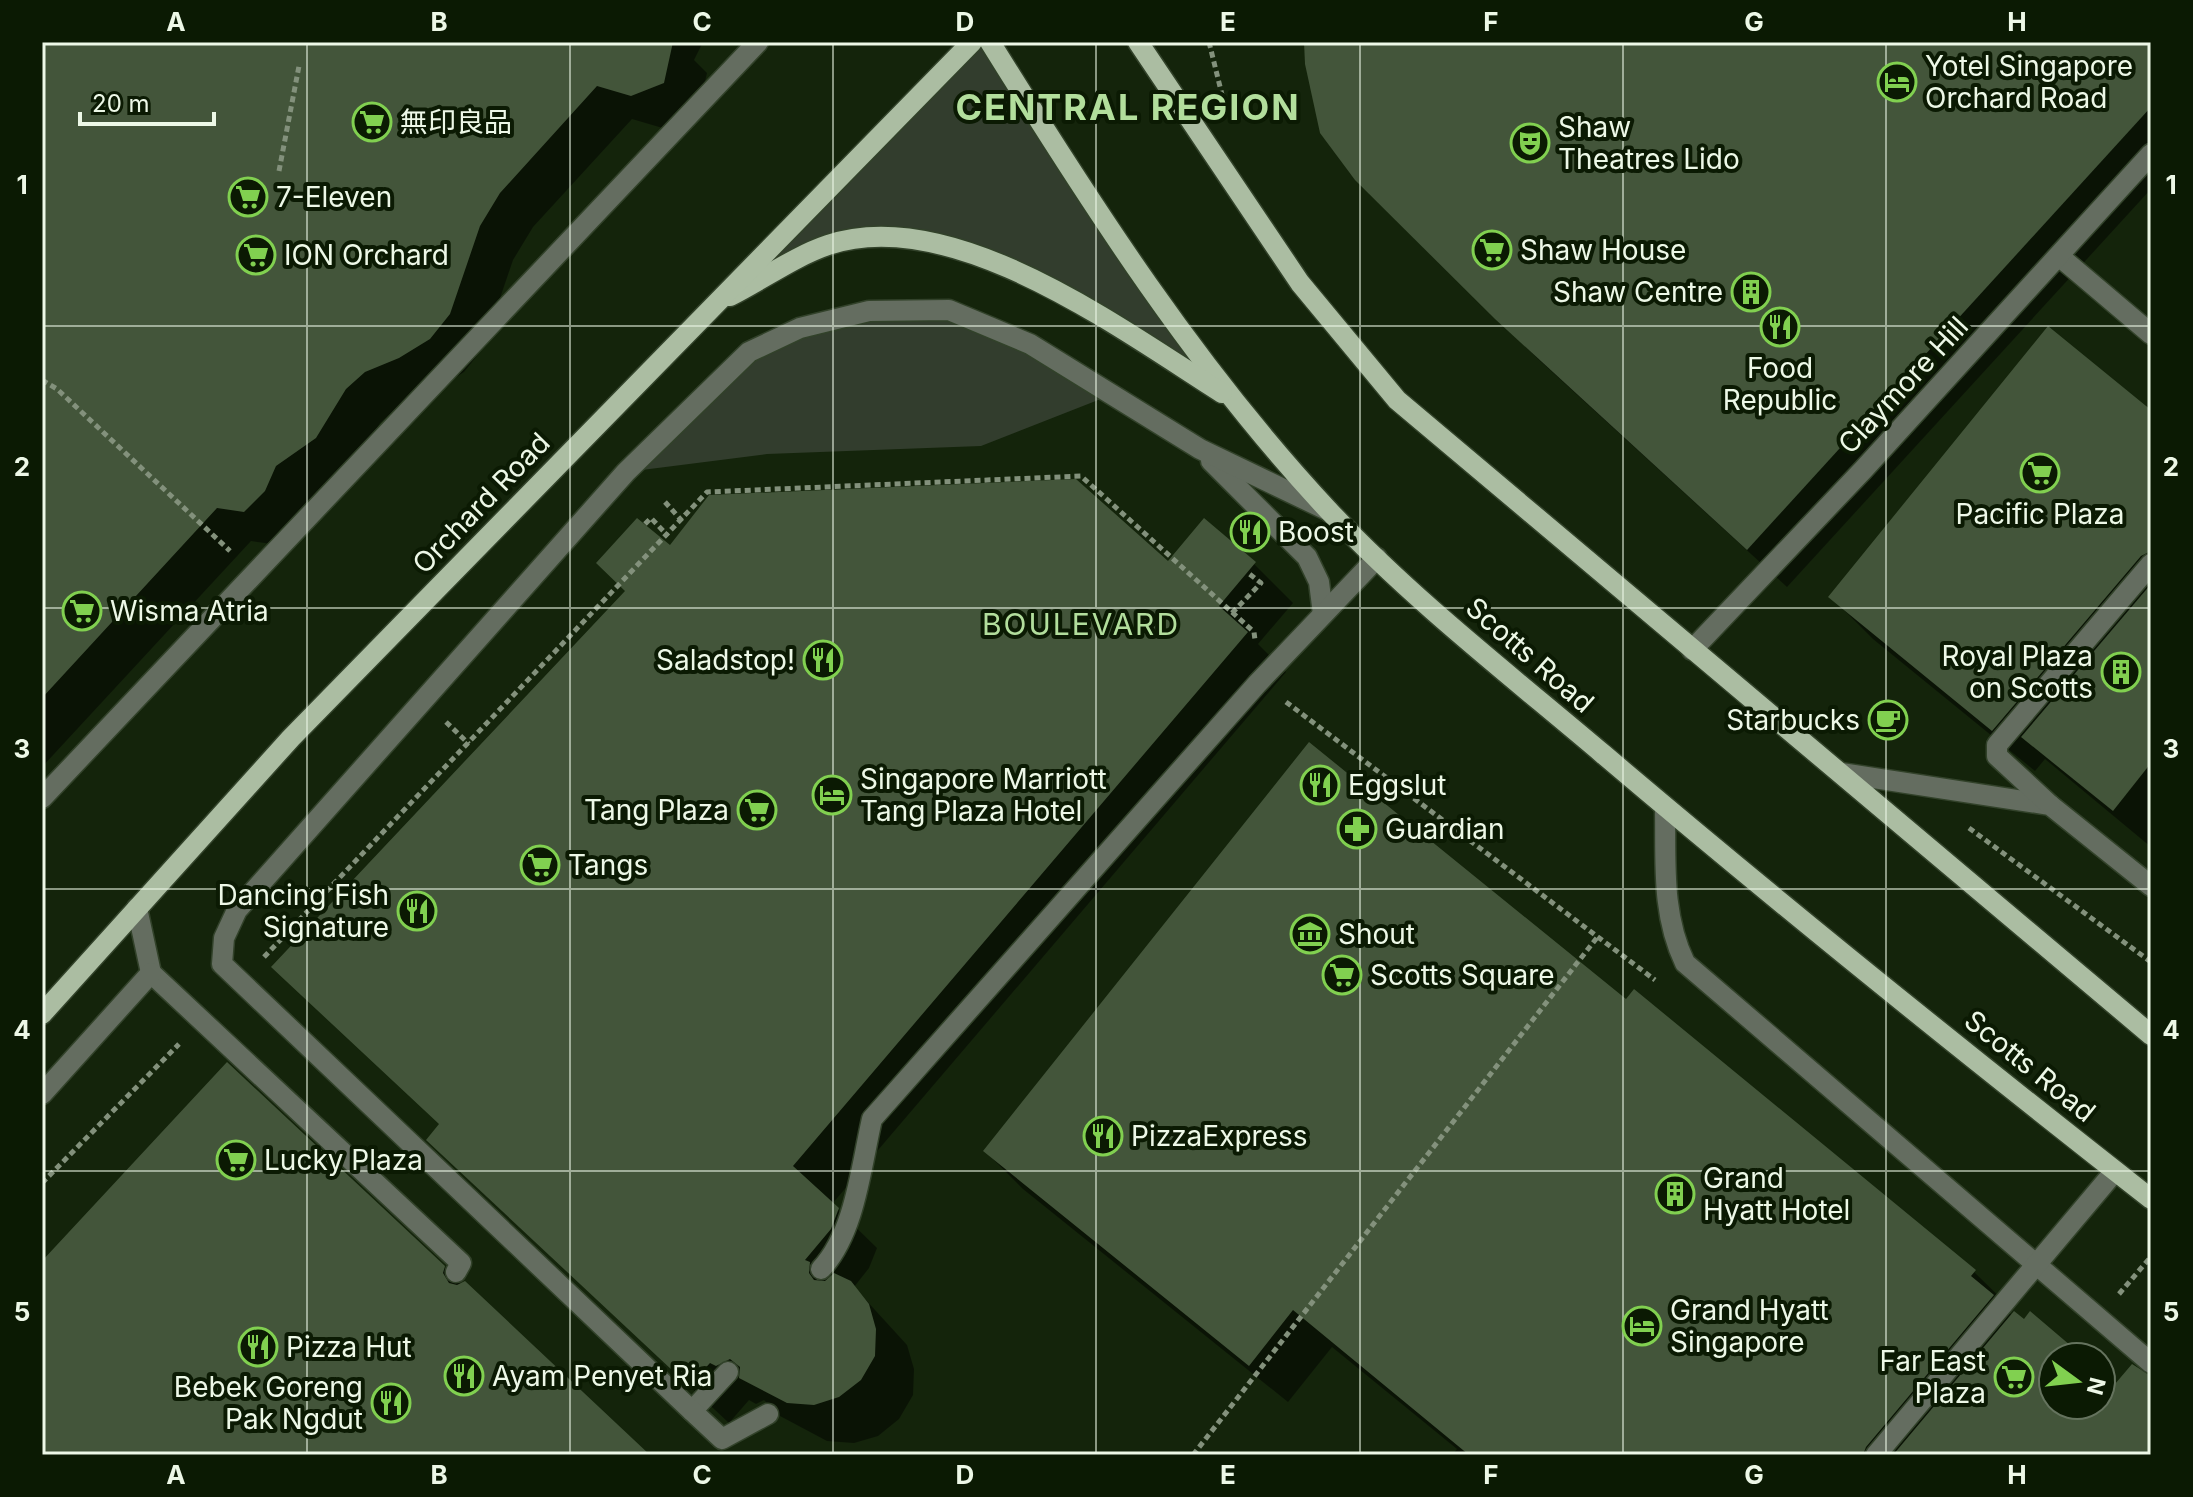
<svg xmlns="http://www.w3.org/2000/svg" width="2193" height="1497" font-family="Inter,'Noto Sans SC',sans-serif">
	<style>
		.green { fill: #323d2d }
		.shadow { fill: #0007 }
		.building { fill: #43553a }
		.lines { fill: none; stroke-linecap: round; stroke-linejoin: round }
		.service-casing { stroke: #32422a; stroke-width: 23 }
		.pedestrian-casing { stroke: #32422a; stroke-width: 23 }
		.minor-casing { stroke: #32422a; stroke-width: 23 }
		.primary-casing { stroke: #32422a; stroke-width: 23 }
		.path { stroke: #83917c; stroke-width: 5; stroke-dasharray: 6 4; stroke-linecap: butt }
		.service { stroke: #646d60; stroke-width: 20 }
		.pedestrian { stroke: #646d60; stroke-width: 20 }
		.minor { stroke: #646d60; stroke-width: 20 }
		.primary { stroke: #abbda2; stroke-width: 20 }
		.grid { fill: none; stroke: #edf8e7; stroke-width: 2; stroke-opacity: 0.55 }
		.labels { text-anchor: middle; stroke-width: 8; stroke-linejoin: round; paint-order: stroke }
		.poi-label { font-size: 28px; fill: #edf8e7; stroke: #0b1a03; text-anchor: start }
		.street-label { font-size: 28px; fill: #edf8e7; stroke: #0b1a03 }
		.neighbourhood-label { font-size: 30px; letter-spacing: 2px; fill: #b2de9c; stroke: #0b1a03 }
		.district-label { font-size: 36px; font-weight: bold; letter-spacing: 2px; fill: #b2de9c; stroke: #0b1a03 }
		.neatline { fill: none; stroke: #edf8e7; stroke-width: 3 }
		.grid-label { font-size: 26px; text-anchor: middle; font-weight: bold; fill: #edf8e7 }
	</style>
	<rect width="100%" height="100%" fill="#14240b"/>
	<g class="green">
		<path d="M 972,42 L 990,42 L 1233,400 L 1062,292 L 939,243 L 828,245 L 713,305 Z"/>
		<path d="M 949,310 L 1111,395 L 981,446 L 767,454 L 626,472 L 749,352 L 800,328 Z"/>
	</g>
	<g class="shadow">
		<path d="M 42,42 L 703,42 L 694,60 L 707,73 L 697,116 L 666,129 L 632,119 L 533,227 L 513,260 L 483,348 L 464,372 L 433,392 L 399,406 L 380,423 L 350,472 L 309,500 L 298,525 L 279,545 L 251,541 L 42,767 Z"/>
		<path d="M 1306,42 L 2151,42 L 2151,189 L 1787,587 L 1537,358 L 1357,179 Z"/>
		<path d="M 2151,412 L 2151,847 L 2045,759 L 2035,771 L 1873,639 L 1831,597 Z"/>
		<path d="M 670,548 L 1254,564 L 1293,603 L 1258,644 L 1286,672 L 832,1204 L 877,1248 L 869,1268 L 854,1287 L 907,1345 L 914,1369 L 913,1395 L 899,1419 L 878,1436 L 854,1443 L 827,1441 L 780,1416 L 764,1400 L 756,1404 L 749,1400 L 729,1423 L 467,1178 L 441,1126 Z"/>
		<path d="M 1627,1002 L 1974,1272 L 2012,1309 L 2009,1313 L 2013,1316 L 2081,1357 L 2053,1357 L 2053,1405 L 2101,1405 L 2101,1374 L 2116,1386 L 2151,1377 L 2151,1455 L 1452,1455 L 1457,1449 L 1332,1347 L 1288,1402 L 1023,1189 L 985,1151 Z"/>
		<path d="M 42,1264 L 443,1267 L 647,1455 L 42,1455 Z"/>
	</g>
	<g class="building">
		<path d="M 42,42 L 673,42 L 664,83 L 631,96 L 597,86 L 500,193 L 480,226 L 450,314 L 430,339 L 399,358 L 365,372 L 346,389 L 316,438 L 276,466 L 265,491 L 244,512 L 217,508 L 42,698 Z"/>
		<path d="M 1304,42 L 2151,42 L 2151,107 L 1747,550 L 1495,319 L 1355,180 L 1320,133 L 1305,64 Z"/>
		<path d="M 2048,326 L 2151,410 L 2151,551 L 2141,556 L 1992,731 L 1828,597 Z"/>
		<path d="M 1076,479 L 1168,561 L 1204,518 L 1256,562 L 1219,606 L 1248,632 L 793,1166 L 839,1208 L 831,1229 L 805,1260 L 810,1262 L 809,1273 L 814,1280 L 825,1281 L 834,1273 L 851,1281 L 869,1304 L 876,1329 L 875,1356 L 861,1380 L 839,1397 L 814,1405 L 787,1403 L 739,1378 L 740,1367 L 730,1359 L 716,1366 L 710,1363 L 689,1386 L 426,1140 L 439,1124 L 271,967 L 625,591 L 596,563 L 637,518 L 670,545 L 709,495 Z"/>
		<path d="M 2151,584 L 2151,763 L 2113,811 L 2021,737 Z"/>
		<path d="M 1309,742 L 1626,999 L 1634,989 L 1976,1270 L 1971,1276 L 1994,1295 L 1866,1447 L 1863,1455 L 1469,1455 L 1293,1310 L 1249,1366 L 983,1151 Z"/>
		<path d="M 227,1062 L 445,1266 L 443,1273 L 449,1283 L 457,1285 L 465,1281 L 650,1455 L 42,1455 L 42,1261 Z"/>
		<path d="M 2014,1311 L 2024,1319 L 2030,1311 L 2084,1357 L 2053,1357 L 2053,1405 L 2101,1405 L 2101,1371 L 2115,1384 L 2132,1364 L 2151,1376 L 2151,1455 L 1893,1455 Z"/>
	</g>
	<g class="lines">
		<defs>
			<g id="service">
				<path d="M 2059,256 L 2151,334"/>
				<path d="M 1211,461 L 1307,557 L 1319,582 L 1323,614"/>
				<path d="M 1841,773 L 2050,805 L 2151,886"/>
				<path d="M 2050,805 L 1997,756 L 1997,745 L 2151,564"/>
				<path d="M 1665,807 C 1666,860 1661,914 1685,963 L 2151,1363"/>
				<path d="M 137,908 L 151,973 L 461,1263 L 456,1272"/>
				<path d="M 42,1094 L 151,973"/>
				<path d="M 821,1269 C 855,1233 861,1167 872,1119 L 1257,684 L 1377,558"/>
				<path d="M 692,1411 L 728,1372"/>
				<path d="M 768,1414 L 722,1439 L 692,1411 L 222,964 L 224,938 L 237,910 L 626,472 L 749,352 L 800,328 L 869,311 L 949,310 L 1030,344 L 1200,449 L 1329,511"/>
				<path d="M 1876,1455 L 2115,1171"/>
			</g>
			<path id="pedestrian" d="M 42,798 L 758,42"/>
			<path id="minor" d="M 1692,650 L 1863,470 L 2151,154"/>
			<g id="primary">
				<path d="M 990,42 C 1092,206 1197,370 1330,512 C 1413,600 1511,676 1603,754 C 1782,906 1966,1054 2151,1199"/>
				<path d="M 1138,42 L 1300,283 L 1397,400 L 2151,1035"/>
				<path d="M 730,296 C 762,280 795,256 828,245 C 952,203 1122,330 1222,393"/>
				<path d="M 42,1014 L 291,738 L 972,42"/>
			</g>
		</defs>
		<use href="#service" class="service-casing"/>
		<use href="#pedestrian" class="pedestrian-casing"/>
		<use href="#minor" class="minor-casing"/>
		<use href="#primary" class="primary-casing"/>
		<g class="path">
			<path d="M 1209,42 L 1226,111"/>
			<path d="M 279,171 L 299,66"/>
			<path d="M 42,380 L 57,389 L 230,551"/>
			<path d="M 665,502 L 682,521"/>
			<path d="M 645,524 L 651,518 L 668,536"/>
			<path d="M 1232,613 L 1261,583 L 1247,572"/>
			<path d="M 1286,702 L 1655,980"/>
			<path d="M 446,722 L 469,744"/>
			<path d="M 1969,828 L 2151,962"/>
			<path d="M 264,957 L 707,492 L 1081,476 L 1254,632 L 1255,640"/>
			<path d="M 42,1183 L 179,1044"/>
			<path d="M 2119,1294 L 2149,1259 L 2151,1261"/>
			<path d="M 1193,1455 L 1599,935"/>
		</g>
		<use href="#service" class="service"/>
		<use href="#pedestrian" class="pedestrian"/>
		<use href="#minor" class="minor"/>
		<use href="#primary" class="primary"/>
	</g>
	<path class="grid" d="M 307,42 L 307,1455M 570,42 L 570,1455M 833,42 L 833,1455M 1096,42 L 1096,1455M 1360,42 L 1360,1455M 1623,42 L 1623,1455M 1886,42 L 1886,1455M 42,326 L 2151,326M 42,608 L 2151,608M 42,889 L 2151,889M 42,1171 L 2151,1171"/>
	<defs>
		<symbol id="hotel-ring" viewBox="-11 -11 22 22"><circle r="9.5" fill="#0b1a03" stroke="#81d050" stroke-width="1.5"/><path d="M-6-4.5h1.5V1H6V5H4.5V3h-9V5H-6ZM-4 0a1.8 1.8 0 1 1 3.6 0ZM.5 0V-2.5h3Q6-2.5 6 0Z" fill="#81d050"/></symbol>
		<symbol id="supermarket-ring" viewBox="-11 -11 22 22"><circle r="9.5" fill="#0b1a03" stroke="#81d050" stroke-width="1.5"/><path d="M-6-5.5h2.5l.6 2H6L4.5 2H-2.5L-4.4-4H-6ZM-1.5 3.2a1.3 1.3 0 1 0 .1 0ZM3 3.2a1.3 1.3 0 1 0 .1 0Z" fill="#81d050"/></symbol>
		<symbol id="theatre-ring" viewBox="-11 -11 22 22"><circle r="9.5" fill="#0b1a03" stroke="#81d050" stroke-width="1.5"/><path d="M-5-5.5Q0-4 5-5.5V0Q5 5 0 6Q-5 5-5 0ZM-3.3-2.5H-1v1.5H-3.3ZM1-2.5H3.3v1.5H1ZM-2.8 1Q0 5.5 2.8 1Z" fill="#81d050"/></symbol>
		<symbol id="building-ring" viewBox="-11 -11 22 22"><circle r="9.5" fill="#0b1a03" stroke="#81d050" stroke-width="1.5"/><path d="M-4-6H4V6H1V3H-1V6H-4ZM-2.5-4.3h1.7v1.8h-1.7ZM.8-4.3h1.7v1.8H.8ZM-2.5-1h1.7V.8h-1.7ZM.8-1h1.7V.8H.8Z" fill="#81d050"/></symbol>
		<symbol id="restaurant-ring" viewBox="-11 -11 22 22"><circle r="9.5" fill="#0b1a03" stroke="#81d050" stroke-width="1.5"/><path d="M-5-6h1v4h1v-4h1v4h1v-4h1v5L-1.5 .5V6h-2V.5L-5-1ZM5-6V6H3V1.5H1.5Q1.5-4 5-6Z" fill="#81d050"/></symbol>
		<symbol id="cafe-ring" viewBox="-11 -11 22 22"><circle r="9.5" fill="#0b1a03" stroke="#81d050" stroke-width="1.5"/><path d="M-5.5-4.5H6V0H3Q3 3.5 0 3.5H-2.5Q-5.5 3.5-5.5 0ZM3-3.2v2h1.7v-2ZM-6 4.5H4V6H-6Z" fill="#81d050"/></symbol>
		<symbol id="pharmacy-ring" viewBox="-11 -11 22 22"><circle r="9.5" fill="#0b1a03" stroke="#81d050" stroke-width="1.5"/><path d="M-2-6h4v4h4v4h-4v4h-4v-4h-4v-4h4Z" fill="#81d050"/></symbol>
		<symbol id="museum-ring" viewBox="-11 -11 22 22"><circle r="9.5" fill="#0b1a03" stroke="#81d050" stroke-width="1.5"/><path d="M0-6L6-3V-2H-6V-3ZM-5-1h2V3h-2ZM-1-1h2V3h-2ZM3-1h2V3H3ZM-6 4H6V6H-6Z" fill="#81d050"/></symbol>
	</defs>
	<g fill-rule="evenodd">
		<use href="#hotel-ring" x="1875" y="60" width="44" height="44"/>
		<use href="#supermarket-ring" x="350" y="100" width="44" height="44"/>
		<use href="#theatre-ring" x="1508" y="121" width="44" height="44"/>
		<use href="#supermarket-ring" x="226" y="175" width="44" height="44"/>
		<use href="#supermarket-ring" x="1470" y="228" width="44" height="44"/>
		<use href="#supermarket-ring" x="234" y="233" width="44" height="44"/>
		<use href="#building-ring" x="1729" y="270" width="44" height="44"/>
		<use href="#restaurant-ring" x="1758" y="305" width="44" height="44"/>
		<use href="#supermarket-ring" x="2018" y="451" width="44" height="44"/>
		<use href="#restaurant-ring" x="1228" y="510" width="44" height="44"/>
		<use href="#supermarket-ring" x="60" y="589" width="44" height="44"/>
		<use href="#restaurant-ring" x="801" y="638" width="44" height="44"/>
		<use href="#building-ring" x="2099" y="650" width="44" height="44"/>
		<use href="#cafe-ring" x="1866" y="698" width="44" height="44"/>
		<use href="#restaurant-ring" x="1298" y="763" width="44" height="44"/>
		<use href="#hotel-ring" x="810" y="773" width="44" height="44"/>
		<use href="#supermarket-ring" x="735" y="788" width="44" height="44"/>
		<use href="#pharmacy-ring" x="1335" y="807" width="44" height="44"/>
		<use href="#supermarket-ring" x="518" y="843" width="44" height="44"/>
		<use href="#restaurant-ring" x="395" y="889" width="44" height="44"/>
		<use href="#museum-ring" x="1288" y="912" width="44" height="44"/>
		<use href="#supermarket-ring" x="1320" y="953" width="44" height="44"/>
		<use href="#restaurant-ring" x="1081" y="1114" width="44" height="44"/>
		<use href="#supermarket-ring" x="214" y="1138" width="44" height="44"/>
		<use href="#building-ring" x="1653" y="1172" width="44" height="44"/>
		<use href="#hotel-ring" x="1620" y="1304" width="44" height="44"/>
		<use href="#restaurant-ring" x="236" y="1325" width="44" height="44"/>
		<use href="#restaurant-ring" x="442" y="1354" width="44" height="44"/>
		<use href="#supermarket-ring" x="1992" y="1355" width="44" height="44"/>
		<use href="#restaurant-ring" x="369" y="1381" width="44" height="44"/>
	</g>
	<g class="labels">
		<g class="poi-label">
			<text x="1925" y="76">Yotel Singapore<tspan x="1925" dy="32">Orchard Road</tspan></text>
			<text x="400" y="132">無印良品</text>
			<text x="1558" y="137">Shaw<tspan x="1558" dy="32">Theatres Lido</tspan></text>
			<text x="276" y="207">7-Eleven</text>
			<text x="1520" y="260">Shaw House</text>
			<text x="284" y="265">ION Orchard</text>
			<text x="1723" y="302" text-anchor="end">Shaw Centre</text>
			<text x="1780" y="378" text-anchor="middle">Food<tspan x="1780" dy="32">Republic</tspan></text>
			<text x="2040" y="524" text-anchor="middle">Pacific Plaza</text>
			<text x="1278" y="542">Boost</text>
			<text x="110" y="621">Wisma Atria</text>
			<text x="2093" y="666" text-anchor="end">Royal Plaza<tspan x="2093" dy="32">on Scotts</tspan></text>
			<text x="795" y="670" text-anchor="end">Saladstop!</text>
			<text x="1860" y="730" text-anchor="end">Starbucks</text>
			<text x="860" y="789">Singapore Marriott<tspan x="860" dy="32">Tang Plaza Hotel</tspan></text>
			<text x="1348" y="795">Eggslut</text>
			<text x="729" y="820" text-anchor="end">Tang Plaza</text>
			<text x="1385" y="839">Guardian</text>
			<text x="568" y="875">Tangs</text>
			<text x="389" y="905" text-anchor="end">Dancing Fish<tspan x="389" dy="32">Signature</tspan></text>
			<text x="1338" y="944">Shout</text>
			<text x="1370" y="985">Scotts Square</text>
			<text x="1131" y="1146">PizzaExpress</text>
			<text x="264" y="1170">Lucky Plaza</text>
			<text x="1703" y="1188">Grand<tspan x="1703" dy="32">Hyatt Hotel</tspan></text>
			<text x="1670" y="1320">Grand Hyatt<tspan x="1670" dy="32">Singapore</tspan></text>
			<text x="286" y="1357">Pizza Hut</text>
			<text x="1986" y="1371" text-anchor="end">Far East<tspan x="1986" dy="32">Plaza</tspan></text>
			<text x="492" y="1386">Ayam Penyet Ria</text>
			<text x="363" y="1397" text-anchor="end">Bebek Goreng<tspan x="363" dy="32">Pak Ngdut</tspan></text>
		</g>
		<g class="street-label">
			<text transform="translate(1903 385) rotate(-47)" y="10">Claymore Hill</text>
			<text transform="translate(481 503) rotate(-46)" y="10">Orchard Road</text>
			<text transform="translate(1530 655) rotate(41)" y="10">Scotts Road</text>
			<text transform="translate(2030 1066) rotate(39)" y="10">Scotts Road</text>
		</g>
		<g class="neighbourhood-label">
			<text x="1081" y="635">BOULEVARD</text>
		</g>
		<g class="district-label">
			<text x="1128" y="120">CENTRAL REGION</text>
		</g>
	</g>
	<rect width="2193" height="1497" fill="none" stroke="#0b1a03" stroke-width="88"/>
	<g transform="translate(2077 1381) rotate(105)"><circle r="38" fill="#0b1a03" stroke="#65735e" stroke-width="2"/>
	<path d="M0-6L14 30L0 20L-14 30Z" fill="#81d050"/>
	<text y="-12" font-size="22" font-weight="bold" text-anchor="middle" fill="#edf8e7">N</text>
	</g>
	<path d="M80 112v12h134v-12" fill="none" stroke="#edf8e7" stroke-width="4"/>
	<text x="92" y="112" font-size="24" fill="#edf8e7" stroke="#0b1a03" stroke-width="6" paint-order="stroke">20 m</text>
	<rect x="44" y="44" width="2105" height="1409" class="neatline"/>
	<g class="grid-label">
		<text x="176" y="31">A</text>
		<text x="439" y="31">B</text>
		<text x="702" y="31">C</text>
		<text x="965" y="31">D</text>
		<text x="1228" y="31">E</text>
		<text x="1491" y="31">F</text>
		<text x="1754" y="31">G</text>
		<text x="2017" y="31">H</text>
		<text x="22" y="194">1</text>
		<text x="2171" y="194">1</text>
		<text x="22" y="476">2</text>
		<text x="2171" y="476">2</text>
		<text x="22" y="758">3</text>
		<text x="2171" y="758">3</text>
		<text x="22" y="1039">4</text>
		<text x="2171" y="1039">4</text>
		<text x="22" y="1321">5</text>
		<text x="2171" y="1321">5</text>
		<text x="176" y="1484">A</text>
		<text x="439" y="1484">B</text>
		<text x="702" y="1484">C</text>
		<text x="965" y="1484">D</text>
		<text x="1228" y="1484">E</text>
		<text x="1491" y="1484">F</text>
		<text x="1754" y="1484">G</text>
		<text x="2017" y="1484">H</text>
	</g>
</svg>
